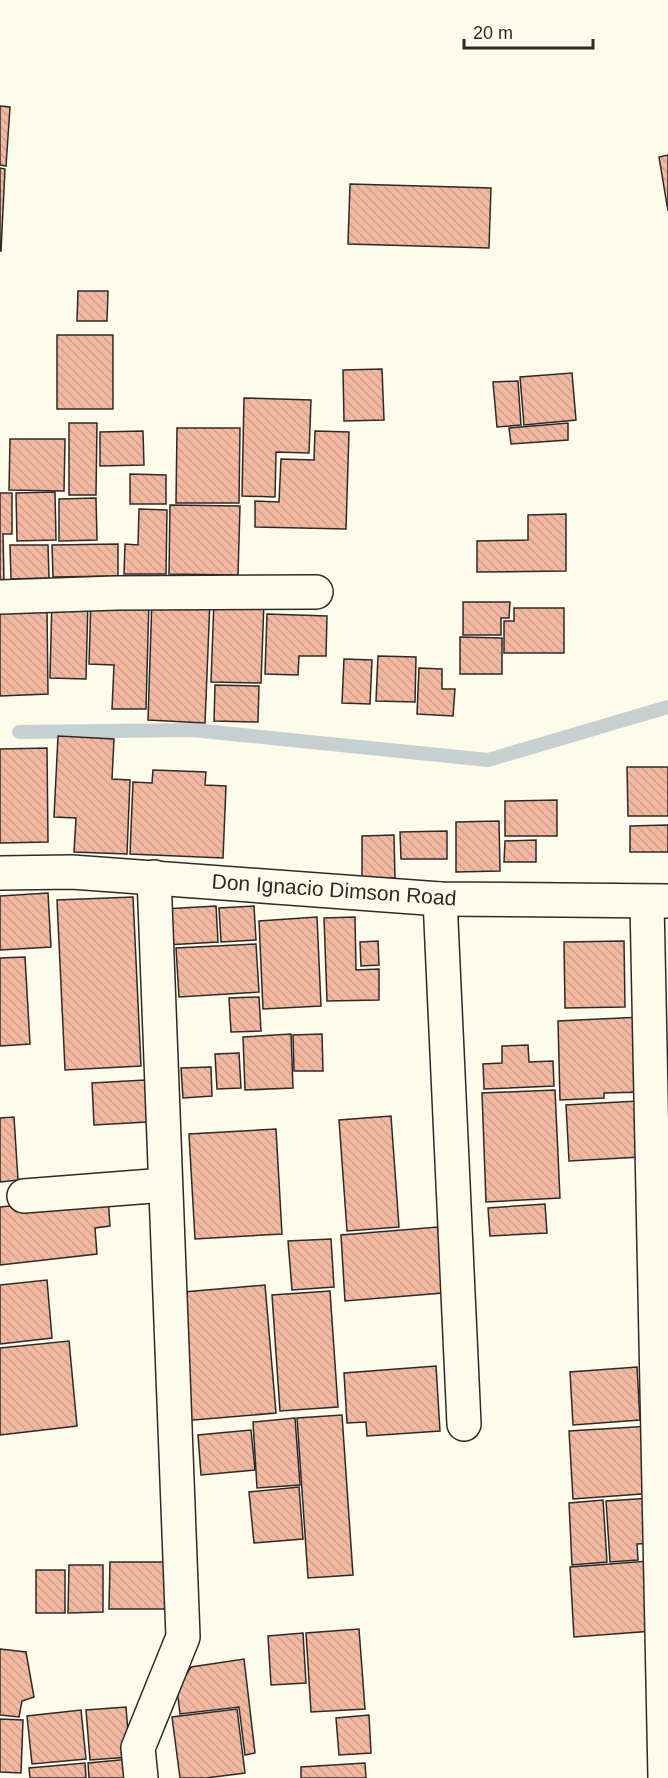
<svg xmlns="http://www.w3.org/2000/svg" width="668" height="1778" font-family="Helvetica,sans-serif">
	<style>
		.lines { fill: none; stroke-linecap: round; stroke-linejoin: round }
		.stream { stroke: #c7d0d0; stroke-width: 14 }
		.building { fill: url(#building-back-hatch); stroke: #2b2b2b; stroke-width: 1.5 }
		.minor-casing { stroke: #2b2b2b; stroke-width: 36 }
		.tertiary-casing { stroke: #2b2b2b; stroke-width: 36 }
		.minor { stroke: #fdfbea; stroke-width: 33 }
		.tertiary { stroke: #fdfbea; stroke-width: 33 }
		.labels { text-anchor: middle; stroke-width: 4.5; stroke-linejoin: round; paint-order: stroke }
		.street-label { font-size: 21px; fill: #2b2b2b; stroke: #fdfbea }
	</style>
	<defs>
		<pattern id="building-back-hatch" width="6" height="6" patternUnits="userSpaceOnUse" patternTransform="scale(1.5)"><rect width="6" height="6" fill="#f2b8a0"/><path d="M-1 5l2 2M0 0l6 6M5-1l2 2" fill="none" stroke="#d09e8a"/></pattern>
	</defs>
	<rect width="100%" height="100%" fill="#fdfbea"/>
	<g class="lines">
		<path class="stream" d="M 19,732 L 193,730 L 488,760 L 668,707"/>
	</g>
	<g class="building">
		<path d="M 0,106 L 10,107 L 6,166 L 0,165 Z"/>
		<path d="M 668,155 L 668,211 L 659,157 Z"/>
		<path d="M 0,168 L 5,169 L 1,251 L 0,251 Z"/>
		<path d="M 350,184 L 491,188 L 489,248 L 348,244 Z"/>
		<path d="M 78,291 L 108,291 L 107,321 L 77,321 Z"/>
		<rect x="57" y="335" width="56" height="74"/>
		<path d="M 382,369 L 384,420 L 344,421 L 343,370 Z"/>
		<path d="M 572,373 L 576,420 L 524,425 L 520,377 Z"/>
		<path d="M 518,381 L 521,425 L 497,427 L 493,382 Z"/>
		<path d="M 244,398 L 311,400 L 309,453 L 276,452 L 275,497 L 242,496 Z"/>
		<path d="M 69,423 L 97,423 L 96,495 L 69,495 Z"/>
		<path d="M 568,423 L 568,440 L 511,444 L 509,428 Z"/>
		<path d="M 177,428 L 240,428 L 239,503 L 176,503 Z"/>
		<path d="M 143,431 L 144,465 L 100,466 L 100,432 Z"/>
		<path d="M 315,431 L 349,432 L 346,529 L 255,527 L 255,501 L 279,502 L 281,459 L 314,460 Z"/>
		<path d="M 10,439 L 65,439 L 64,491 L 9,490 Z"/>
		<path d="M 130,474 L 166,475 L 166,504 L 130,504 Z"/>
		<path d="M 55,492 L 56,540 L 17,541 L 16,493 Z"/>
		<path d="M 0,493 L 12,493 L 12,534 L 3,534 L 4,580 L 0,580 Z"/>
		<path d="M 96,498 L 97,540 L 59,541 L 59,499 Z"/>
		<path d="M 170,505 L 240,506 L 238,575 L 169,574 Z"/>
		<path d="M 139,509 L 167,510 L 166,574 L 124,574 L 125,544 L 138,545 Z"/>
		<path d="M 566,514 L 566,571 L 477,572 L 477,541 L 528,540 L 528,515 Z"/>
		<path d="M 118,544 L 118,576 L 53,577 L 52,545 Z"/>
		<path d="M 10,545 L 48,545 L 49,578 L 11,579 Z"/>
		<path d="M 91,597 L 149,599 L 146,709 L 112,709 L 114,665 L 89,664 Z"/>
		<path d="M 52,598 L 88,599 L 86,679 L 50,678 Z"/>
		<path d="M 152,598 L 210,600 L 205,723 L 148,720 Z"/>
		<path d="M 214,600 L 264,601 L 261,683 L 211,682 Z"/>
		<path d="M 463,602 L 510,602 L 509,618 L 501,618 L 501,635 L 463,635 Z"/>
		<path d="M 0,603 L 47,607 L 48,694 L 0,696 Z"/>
		<path d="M 514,608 L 564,608 L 564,653 L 504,653 L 504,621 L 514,621 Z"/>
		<path d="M 267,614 L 327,616 L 326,656 L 299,656 L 298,675 L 265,674 Z"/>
		<path d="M 460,637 L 502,638 L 502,674 L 460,674 Z"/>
		<path d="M 378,656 L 416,657 L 415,702 L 376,701 Z"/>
		<path d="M 344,659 L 372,660 L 370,704 L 342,703 Z"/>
		<path d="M 419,668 L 442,669 L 442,689 L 455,689 L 453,716 L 417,714 Z"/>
		<path d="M 215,685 L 259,686 L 258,722 L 214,721 Z"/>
		<path d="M 58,736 L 114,739 L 112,779 L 130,780 L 127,854 L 74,852 L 76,818 L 54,817 Z"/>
		<path d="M 47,748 L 48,842 L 0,843 L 0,749 Z"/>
		<path d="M 627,767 L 668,767 L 668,816 L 628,816 Z"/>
		<path d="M 153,770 L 206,772 L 205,785 L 226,786 L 223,858 L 130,854 L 133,782 L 152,783 Z"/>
		<path d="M 557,800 L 557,836 L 505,836 L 505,801 Z"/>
		<path d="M 499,821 L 500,871 L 456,872 L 456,822 Z"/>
		<path d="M 668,825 L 668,852 L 630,852 L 630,826 Z"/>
		<path d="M 447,831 L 447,859 L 401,859 L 400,832 Z"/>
		<path d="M 394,835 L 395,878 L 362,878 L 362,836 Z"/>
		<path d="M 536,840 L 536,862 L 504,862 L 505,841 Z"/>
		<path d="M 48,893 L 51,947 L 0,950 L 0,896 Z"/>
		<path d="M 133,897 L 141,1066 L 65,1070 L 57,900 Z"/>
		<path d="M 216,906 L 218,942 L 166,945 L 164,909 Z"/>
		<path d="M 254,906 L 256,940 L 221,942 L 219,908 Z"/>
		<path d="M 317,917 L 321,1006 L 263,1009 L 259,921 Z"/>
		<path d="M 355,917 L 356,970 L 379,969 L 379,1000 L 327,1001 L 324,918 Z"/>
		<path d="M 378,941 L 379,965 L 361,966 L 360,942 Z"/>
		<path d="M 624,941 L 625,1007 L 565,1008 L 564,942 Z"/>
		<path d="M 256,944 L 259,992 L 179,997 L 176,948 Z"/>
		<path d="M 25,957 L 30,1044 L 0,1046 L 0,958 Z"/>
		<path d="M 259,997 L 261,1031 L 231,1032 L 229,998 Z"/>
		<path d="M 642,1017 L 644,1092 L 604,1093 L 604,1098 L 560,1100 L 558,1021 Z"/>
		<path d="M 291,1034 L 293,1088 L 245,1090 L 243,1037 Z"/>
		<path d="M 322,1034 L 323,1071 L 294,1071 L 293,1035 Z"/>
		<path d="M 528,1045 L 529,1062 L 553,1061 L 554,1086 L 484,1089 L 483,1064 L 502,1063 L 502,1046 Z"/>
		<path d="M 239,1053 L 241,1088 L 217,1089 L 215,1054 Z"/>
		<path d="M 211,1067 L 212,1096 L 183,1098 L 181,1068 Z"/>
		<path d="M 145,1080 L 147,1122 L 94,1125 L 92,1083 Z"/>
		<path d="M 555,1090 L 560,1198 L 486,1202 L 482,1093 Z"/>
		<path d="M 638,1101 L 641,1157 L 569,1161 L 566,1105 Z"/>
		<path d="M 391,1116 L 399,1227 L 347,1231 L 339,1120 Z"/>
		<path d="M 14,1117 L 18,1180 L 0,1182 L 0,1118 Z"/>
		<path d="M 276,1129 L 282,1234 L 195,1239 L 189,1134 Z"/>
		<path d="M 108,1196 L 110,1226 L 95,1228 L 97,1254 L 0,1265 L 0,1207 Z"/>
		<path d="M 545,1204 L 547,1233 L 490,1236 L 488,1208 Z"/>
		<path d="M 438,1227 L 443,1293 L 345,1301 L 341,1235 Z"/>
		<path d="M 331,1239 L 334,1287 L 292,1290 L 288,1241 Z"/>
		<path d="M 47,1280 L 52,1338 L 0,1344 L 0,1285 Z"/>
		<path d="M 265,1285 L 276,1413 L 182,1421 L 172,1293 Z"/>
		<path d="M 330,1291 L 338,1407 L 280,1411 L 272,1295 Z"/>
		<path d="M 69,1341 L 77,1426 L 0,1435 L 0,1348 Z"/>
		<path d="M 436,1366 L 440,1431 L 367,1436 L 366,1422 L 347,1423 L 344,1373 Z"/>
		<path d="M 637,1367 L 640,1420 L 573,1425 L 570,1372 Z"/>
		<path d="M 342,1415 L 353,1575 L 308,1578 L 297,1418 Z"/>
		<path d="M 295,1418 L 300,1485 L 257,1488 L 253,1422 Z"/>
		<path d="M 651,1426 L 655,1493 L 573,1499 L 569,1431 Z"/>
		<path d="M 251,1430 L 255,1470 L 201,1475 L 198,1435 Z"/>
		<path d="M 299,1487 L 303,1539 L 254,1543 L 249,1492 Z"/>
		<path d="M 652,1498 L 655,1543 L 637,1544 L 638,1560 L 610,1562 L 606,1501 Z"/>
		<path d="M 603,1500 L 607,1562 L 572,1565 L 569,1503 Z"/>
		<path d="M 649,1561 L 653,1631 L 574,1637 L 570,1567 Z"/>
		<path d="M 110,1562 L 169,1562 L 169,1609 L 109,1609 Z"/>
		<path d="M 69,1565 L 103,1565 L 103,1612 L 68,1613 Z"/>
		<rect x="36" y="1570" width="29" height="43"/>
		<path d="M 359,1629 L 365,1709 L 311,1712 L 306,1633 Z"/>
		<path d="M 303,1633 L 306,1683 L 271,1685 L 268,1636 Z"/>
		<path d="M 0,1649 L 26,1652 L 34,1697 L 22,1701 L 19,1717 L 0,1715 Z"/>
		<path d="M 244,1659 L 255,1753 L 245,1755 L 239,1707 L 180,1714 L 177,1689 L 191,1667 Z"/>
		<path d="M 126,1707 L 130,1757 L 90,1760 L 86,1710 Z"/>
		<path d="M 237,1709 L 245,1773 L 206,1778 L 180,1778 L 172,1717 Z"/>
		<path d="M 81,1710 L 86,1759 L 32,1764 L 27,1716 Z"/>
		<path d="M 369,1715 L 371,1753 L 339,1755 L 336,1718 Z"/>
		<path d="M 0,1719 L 23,1720 L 21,1773 L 0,1772 Z"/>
		<path d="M 130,1759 L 132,1778 L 89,1778 L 88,1763 Z"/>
		<path d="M 85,1763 L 86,1778 L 30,1778 L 29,1768 Z"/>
		<path d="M 365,1763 L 366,1778 L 301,1778 L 301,1767 Z"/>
	</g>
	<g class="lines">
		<defs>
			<g id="minor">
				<path d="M 0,597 L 116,593 L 316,592"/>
				<path d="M 440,899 L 464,1424"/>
				<path d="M 647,902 L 665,1778"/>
				<path d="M 24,1196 L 165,1185"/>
				<path d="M 141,1778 L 138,1748 L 183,1637 L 154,877"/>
			</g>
			<path id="tertiary" d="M 0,873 L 72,872 L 440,899 L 668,901"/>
		</defs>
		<use href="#minor" class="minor-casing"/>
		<use href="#tertiary" class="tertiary-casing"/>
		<use href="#minor" class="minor"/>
		<use href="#tertiary" class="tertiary"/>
	</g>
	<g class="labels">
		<g class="street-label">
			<text transform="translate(334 890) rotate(4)" y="7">Don Ignacio Dimson Road</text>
		</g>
	</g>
	<path d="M464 39v9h129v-9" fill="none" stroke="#2b2b2b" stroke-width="3"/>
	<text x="473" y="39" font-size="18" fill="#2b2b2b" stroke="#fdfbea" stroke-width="4.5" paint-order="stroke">20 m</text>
</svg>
